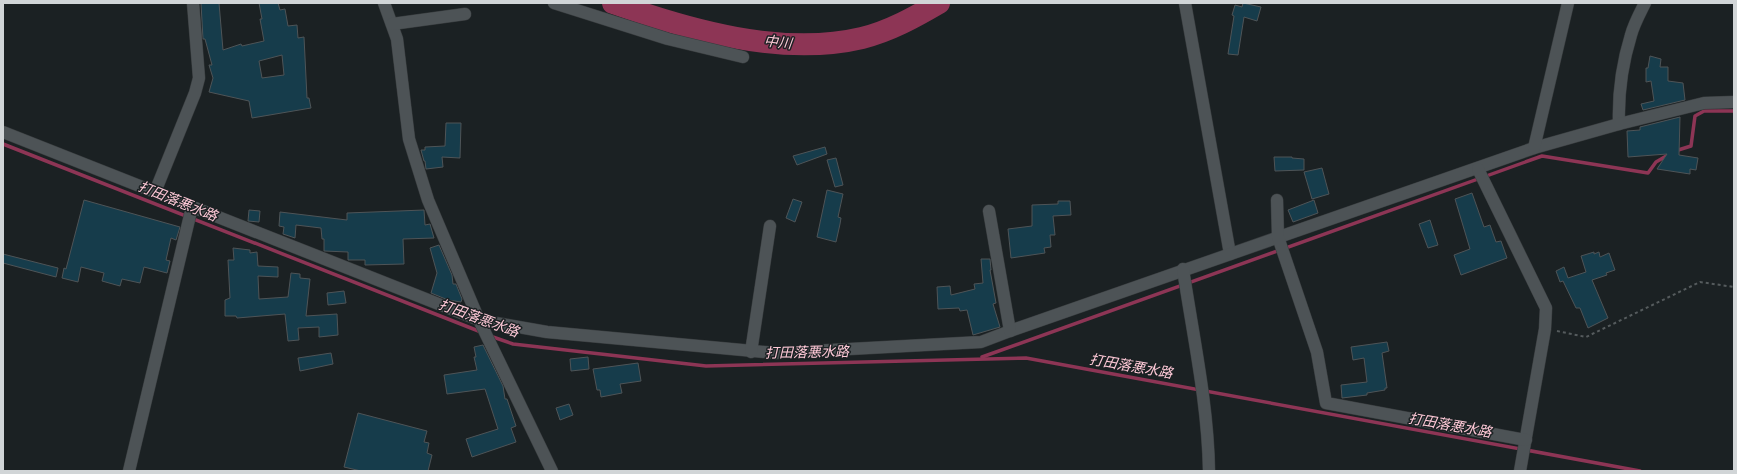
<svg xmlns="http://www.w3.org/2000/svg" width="1737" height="474" font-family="'Varela Round','Noto Sans JP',sans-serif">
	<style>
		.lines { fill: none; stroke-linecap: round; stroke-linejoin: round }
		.stream { stroke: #8d3555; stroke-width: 3.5 }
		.river { stroke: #8d3555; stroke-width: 22 }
		.building { fill: #163c4b; stroke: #4e5457; fill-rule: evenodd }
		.minor-casing { stroke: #373b3d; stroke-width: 13 }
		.path { stroke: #555b5d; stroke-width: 2; stroke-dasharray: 3 3; stroke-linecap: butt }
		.minor { stroke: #4d5356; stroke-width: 12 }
		.labels { text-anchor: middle; stroke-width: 3; stroke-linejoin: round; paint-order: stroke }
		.water-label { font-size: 14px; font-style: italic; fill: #fec9d7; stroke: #1b2123 }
	</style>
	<rect width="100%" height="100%" fill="#1b2123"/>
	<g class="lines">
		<g class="stream">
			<path d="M 3,144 L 481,332"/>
			<path d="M 1675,151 L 1691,146 L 1695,116 L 1704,111 L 1734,111"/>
			<path d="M 490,336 L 513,344 L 706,366 L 1026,358 L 1640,471"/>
			<path d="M 982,357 L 1542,156 L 1648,173 L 1656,162 L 1668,155"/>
		</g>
		<path class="river" d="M 613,3 C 688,30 782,57 862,38 C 890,31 915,17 939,3"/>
	</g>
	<g class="building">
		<path d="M 201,3 L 219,3 L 223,50 L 241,44 L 242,46 L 264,41 L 260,19 L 262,19 L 259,3 L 278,3 L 280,10 L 285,9 L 288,26 L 297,25 L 298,38 L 304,37 L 307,98 L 309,98 L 311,108 L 252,118 L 249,101 L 209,92 L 213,78 L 209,65 L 212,65 L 205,39 L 203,39 ZM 282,55 L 284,75 L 262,78 L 259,61 Z"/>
		<path d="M 1243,3 L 1261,7 L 1257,21 L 1244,17 L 1238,55 L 1228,54 L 1234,16 L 1232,15 L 1235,5 L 1242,7 Z"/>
		<path d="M 1650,56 L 1661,59 L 1660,67 L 1668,67 L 1668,81 L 1683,83 L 1685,100 L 1643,110 L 1641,104 L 1654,101 L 1651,81 L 1646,82 L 1646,68 L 1648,68 Z"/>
		<path d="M 1680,117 L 1679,155 L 1698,158 L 1696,170 L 1690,169 L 1690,174 L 1657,169 L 1667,154 L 1628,157 L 1627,131 L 1640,130 L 1640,127 Z"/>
		<path d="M 446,123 L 461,123 L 460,158 L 442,157 L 443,167 L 426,169 L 425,161 L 424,161 L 421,150 L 425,150 L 425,147 L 445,146 Z"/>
		<path d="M 825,147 L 827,154 L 797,165 L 793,156 Z"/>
		<path d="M 1274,157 L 1292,157 L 1292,158 L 1304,159 L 1304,170 L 1275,171 Z"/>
		<path d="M 836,158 L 843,185 L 835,187 L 827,160 Z"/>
		<path d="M 1322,168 L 1329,194 L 1312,199 L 1304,172 Z"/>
		<path d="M 827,190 L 843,194 L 838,217 L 841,218 L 840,224 L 836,242 L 817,237 Z"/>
		<path d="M 1472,193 L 1484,227 L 1490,225 L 1496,242 L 1501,241 L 1507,258 L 1461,275 L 1454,255 L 1470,249 L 1455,199 Z"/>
		<path d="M 793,199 L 802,202 L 795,222 L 786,218 Z"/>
		<path d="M 84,200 L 180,227 L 176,240 L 171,238 L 166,260 L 170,261 L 167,273 L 144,267 L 140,283 L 122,279 L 120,286 L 102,281 L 104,273 L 81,267 L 78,282 L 62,278 L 64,268 L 66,269 Z"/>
		<path d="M 1314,200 L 1318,213 L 1293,222 L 1288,210 Z"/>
		<path d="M 1058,201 L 1070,201 L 1071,215 L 1053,216 L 1055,235 L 1050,235 L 1051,247 L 1044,248 L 1045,253 L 1011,258 L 1008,229 L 1032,226 L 1032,205 L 1058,204 Z"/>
		<path d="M 249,210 L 260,211 L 259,222 L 248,221 Z"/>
		<path d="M 424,210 L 425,225 L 430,224 L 434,238 L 403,239 L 404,264 L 365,265 L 365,260 L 348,260 L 348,252 L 324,251 L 324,239 L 322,239 L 321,228 L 296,225 L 295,238 L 283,234 L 284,227 L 279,226 L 280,212 L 347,220 L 347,213 Z"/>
		<path d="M 1430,220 L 1438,245 L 1428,248 L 1419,224 Z"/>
		<path d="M 439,245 L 452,275 L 453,284 L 456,284 L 462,299 L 461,302 L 448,300 L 431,293 L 437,273 L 430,248 Z"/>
		<path d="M 233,248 L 250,250 L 250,253 L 257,252 L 258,266 L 278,267 L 278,277 L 258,276 L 259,299 L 288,297 L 291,273 L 300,274 L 300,278 L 310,279 L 306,316 L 337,314 L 338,335 L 319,337 L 319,327 L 298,328 L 299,340 L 288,341 L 285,314 L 237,318 L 236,316 L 225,316 L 225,300 L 230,298 L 228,260 L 234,260 Z"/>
		<path d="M 1594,252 L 1594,254 L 1599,252 L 1600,257 L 1609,253 L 1615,270 L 1606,273 L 1607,275 L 1592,280 L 1608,318 L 1588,328 L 1580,308 L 1576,308 L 1563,281 L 1560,282 L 1556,271 L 1564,267 L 1568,278 L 1586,272 L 1581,256 Z"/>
		<path d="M 3,254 L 58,268 L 56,277 L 3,263 Z"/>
		<path d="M 981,259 L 990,259 L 991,270 L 990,270 L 996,303 L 993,304 L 1000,327 L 973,335 L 967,310 L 960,311 L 959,308 L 938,309 L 937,287 L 950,286 L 951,295 L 975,289 L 974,284 L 983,283 Z"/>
		<path d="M 344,291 L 346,303 L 328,305 L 327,293 Z"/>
		<path d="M 1387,342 L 1389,351 L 1382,353 L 1387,388 L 1385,388 L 1385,390 L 1367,393 L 1367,395 L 1342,398 L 1341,385 L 1367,382 L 1364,358 L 1353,360 L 1351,347 Z"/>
		<path d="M 483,345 L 503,386 L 505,399 L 507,399 L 516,426 L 511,428 L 516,442 L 472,457 L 466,439 L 498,429 L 485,389 L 447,394 L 444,375 L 477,370 L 474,357 L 476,357 L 474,347 Z"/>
		<path d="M 331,353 L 333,364 L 300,371 L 298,358 Z"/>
		<path d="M 588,357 L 589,369 L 571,371 L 570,359 Z"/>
		<path d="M 638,363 L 641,381 L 620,384 L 622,393 L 601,397 L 600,390 L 597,390 L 593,369 Z"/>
		<path d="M 569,404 L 573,415 L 560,420 L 556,408 Z"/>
		<path d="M 358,413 L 427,431 L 424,442 L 429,443 L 427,453 L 432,455 L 428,471 L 361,471 L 344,467 Z"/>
	</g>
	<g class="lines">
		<defs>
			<g id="minor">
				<path d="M 384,3 L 397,39 L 409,139 L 428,200 L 479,320 L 552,471"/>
				<path d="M 554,3 L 668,39 L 743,57"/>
				<path d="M 1185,3 L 1230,254"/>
				<path d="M 392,24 L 465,14"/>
				<path d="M 1619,124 C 1618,94 1622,64 1631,35 C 1634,24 1640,13 1645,3"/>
				<path d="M 3,132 L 479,320 L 547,332 L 775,353 L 981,342 L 1010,331 L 1534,148 L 1619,124 L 1704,103 L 1734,102"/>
				<path d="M 1534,148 L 1568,3"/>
				<path d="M 1478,169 L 1546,308 L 1545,329 L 1520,471"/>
				<path d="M 155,192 L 195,93 L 199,78 L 193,3"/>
				<path d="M 1277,200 L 1278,237 L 1317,352 L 1326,403 L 1526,440"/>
				<path d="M 989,211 L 1010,331"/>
				<path d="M 1183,269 C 1193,336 1208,404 1209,471"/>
				<path d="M 751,352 L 770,226"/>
				<path d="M 129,471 L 192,207"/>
			</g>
		</defs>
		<use href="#minor" class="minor-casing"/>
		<path class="path" d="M 1557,331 L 1586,337 L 1700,282 L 1734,287"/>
		<use href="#minor" class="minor"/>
	</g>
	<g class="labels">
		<g class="water-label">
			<text transform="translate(778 42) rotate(6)" y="5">中川</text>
			<text transform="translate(178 201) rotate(22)" y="5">打田落悪水路</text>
			<text transform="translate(479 318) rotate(20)" y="5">打田落悪水路</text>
			<text transform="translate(807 352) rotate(-1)" y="5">打田落悪水路</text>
			<text transform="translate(1131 366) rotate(10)" y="5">打田落悪水路</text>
			<text transform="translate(1450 425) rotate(10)" y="5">打田落悪水路</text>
		</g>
	</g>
	<rect width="1737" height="474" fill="none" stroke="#d1d5d7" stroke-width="8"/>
</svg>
